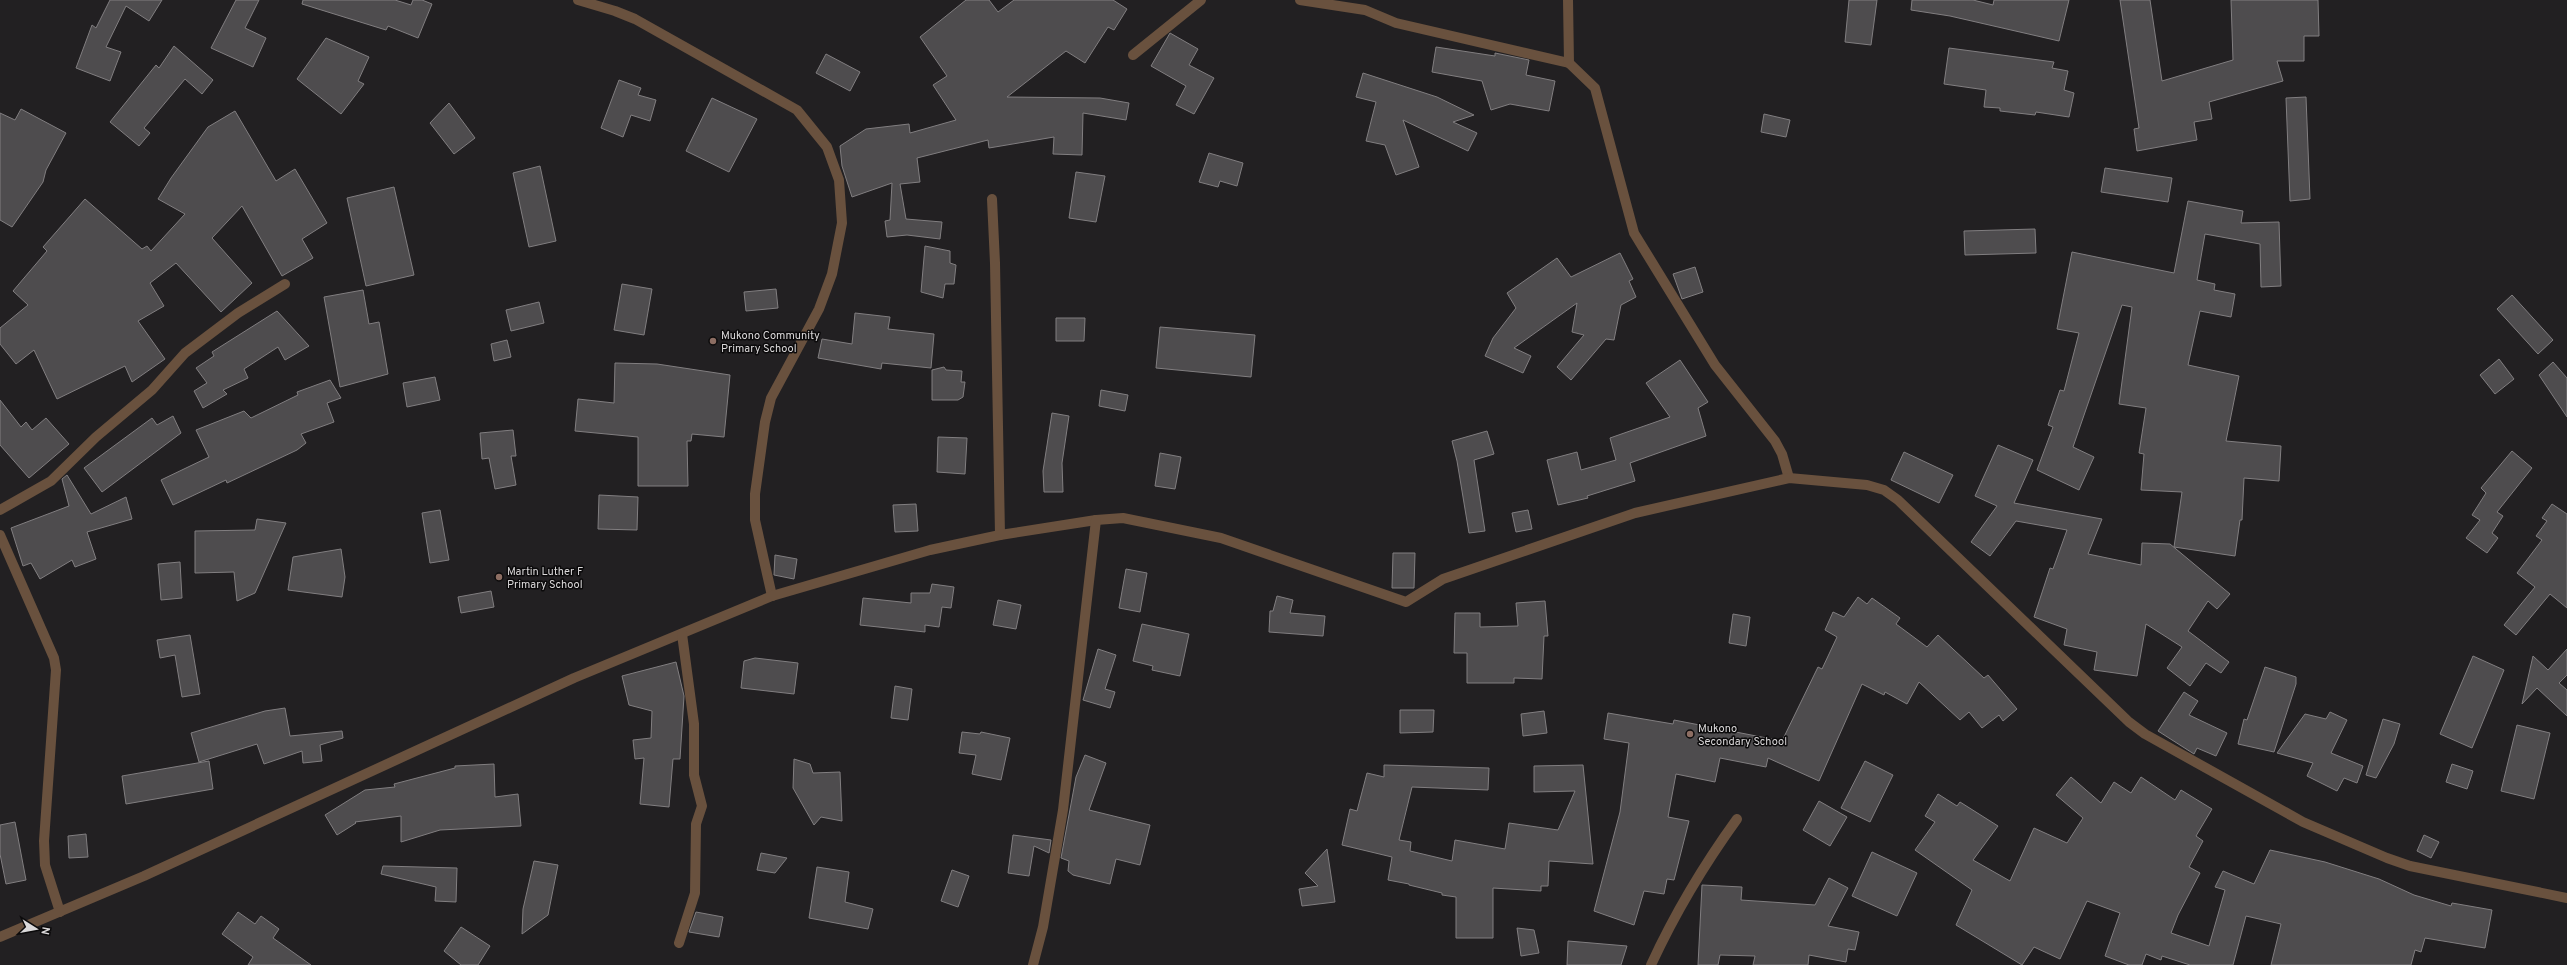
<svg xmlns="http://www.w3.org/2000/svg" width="2567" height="965" font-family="Overpass,sans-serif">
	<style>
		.building { fill: #4e4c4e; stroke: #817e80 }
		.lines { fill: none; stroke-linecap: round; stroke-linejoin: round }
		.minor { stroke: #69513e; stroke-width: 10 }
		.education-dot { fill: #8d6e63; stroke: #0b0a0b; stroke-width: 1.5 }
		.labels { text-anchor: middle; stroke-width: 3; stroke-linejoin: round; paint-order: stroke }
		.poi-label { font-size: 11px; fill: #dbd9da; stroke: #0b0a0b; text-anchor: start }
	</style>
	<rect width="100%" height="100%" fill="#222022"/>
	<g class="building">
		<path d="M 110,0 L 162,0 L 149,21 L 126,6 L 106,47 L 121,52 L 110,81 L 76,68 L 92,25 L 96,28 Z"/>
		<path d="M 236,0 L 259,0 L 245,28 L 266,38 L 253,67 L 211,48 Z"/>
		<path d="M 303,0 L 395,0 L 411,5 L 413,0 L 422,0 L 432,4 L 418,38 L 388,26 L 386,30 L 302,4 Z"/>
		<path d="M 966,0 L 989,0 L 998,12 L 1014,0 L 1113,0 L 1127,9 L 1114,30 L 1108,27 L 1085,63 L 1066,51 L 1007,97 L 1100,98 L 1129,103 L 1126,120 L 1083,113 L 1082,155 L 1053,154 L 1054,137 L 989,148 L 988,140 L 917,158 L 920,182 L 900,184 L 906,219 L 942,222 L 940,239 L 907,235 L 887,237 L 885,221 L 890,220 L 892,183 L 852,197 L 842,166 L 840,146 L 866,129 L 909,124 L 910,133 L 956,120 L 933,85 L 947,76 L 920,37 Z"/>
		<path d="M 1849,0 L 1877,0 L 1871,45 L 1845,42 Z"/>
		<path d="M 1912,0 L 1973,0 L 1993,5 L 1994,0 L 2069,0 L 2059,41 L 1950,16 L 1911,10 Z"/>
		<path d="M 2120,0 L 2150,0 L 2162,81 L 2233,60 L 2231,0 L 2318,0 L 2319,36 L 2304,36 L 2304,61 L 2277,61 L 2283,81 L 2209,102 L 2212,119 L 2194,122 L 2197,140 L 2137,151 L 2134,129 L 2139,128 Z"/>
		<path d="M 1170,33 L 1198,49 L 1189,65 L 1214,78 L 1194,114 L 1176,105 L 1186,86 L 1151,66 Z"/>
		<path d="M 326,38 L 369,57 L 358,81 L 364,84 L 341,114 L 297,79 Z"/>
		<path d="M 174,46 L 213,80 L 202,94 L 185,79 L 144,128 L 150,133 L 139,146 L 110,122 L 156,65 L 159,68 Z"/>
		<path d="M 1436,47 L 1495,56 L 1495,53 L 1529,60 L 1526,75 L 1555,81 L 1549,111 L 1510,104 L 1491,110 L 1482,81 L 1432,72 Z"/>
		<path d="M 1949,48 L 2054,62 L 2052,68 L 2068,71 L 2064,90 L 2074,93 L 2069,117 L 2036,112 L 2035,115 L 2000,111 L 2000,108 L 1984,107 L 1986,90 L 1944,84 Z"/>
		<path d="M 826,54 L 860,72 L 850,91 L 816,73 Z"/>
		<path d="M 1363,73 L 1437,97 L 1474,115 L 1453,122 L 1477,133 L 1468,151 L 1403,120 L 1419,167 L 1396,175 L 1385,145 L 1366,141 L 1376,102 L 1356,97 Z"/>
		<path d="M 619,80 L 641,88 L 638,95 L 656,100 L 650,121 L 631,115 L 623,137 L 601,128 Z"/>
		<path d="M 2306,97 L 2310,199 L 2290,201 L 2286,98 Z"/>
		<path d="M 712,98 L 757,119 L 729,172 L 686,151 Z"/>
		<path d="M 449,103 L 475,138 L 454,154 L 430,123 Z"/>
		<path d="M 21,109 L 66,133 L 46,170 L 43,182 L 12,227 L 0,220 L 0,113 L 15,120 Z"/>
		<path d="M 235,111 L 276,181 L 295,169 L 327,223 L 302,239 L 313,258 L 282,276 L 242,206 L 212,238 L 252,283 L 221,312 L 176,263 L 150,283 L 164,306 L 138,321 L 165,359 L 132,382 L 125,366 L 57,399 L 34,350 L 16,364 L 0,344 L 0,328 L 28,305 L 13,291 L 47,251 L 43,247 L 85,199 L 142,249 L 147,246 L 151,251 L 185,214 L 158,199 L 171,178 L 208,127 Z"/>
		<path d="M 1764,114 L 1790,120 L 1786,137 L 1761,132 Z"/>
		<path d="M 1209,153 L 1243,163 L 1237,186 L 1220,181 L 1218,187 L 1199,182 Z"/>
		<path d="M 540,166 L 556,241 L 529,247 L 513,173 Z"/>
		<path d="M 2105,168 L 2172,178 L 2168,202 L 2101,192 Z"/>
		<path d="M 1076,172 L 1105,176 L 1096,222 L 1069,218 Z"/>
		<path d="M 394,187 L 414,275 L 366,286 L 347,198 Z"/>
		<path d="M 2188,201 L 2243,211 L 2241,223 L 2279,222 L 2281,286 L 2261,287 L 2260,244 L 2205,234 L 2197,280 L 2215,284 L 2214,290 L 2235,294 L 2231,317 L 2200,311 L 2188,365 L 2239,376 L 2226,441 L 2281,446 L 2279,481 L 2244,478 L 2242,520 L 2240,520 L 2235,556 L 2174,547 L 2182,492 L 2141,490 L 2144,454 L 2139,453 L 2146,408 L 2119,404 L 2132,307 L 2122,305 L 2073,447 L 2094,457 L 2079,490 L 2037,470 L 2053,427 L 2048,425 L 2060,390 L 2064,391 L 2079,333 L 2057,329 L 2072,252 L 2174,273 Z"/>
		<path d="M 2035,229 L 2036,253 L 1965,255 L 1964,231 Z"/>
		<path d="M 925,246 L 950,251 L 950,263 L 956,265 L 954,284 L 945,284 L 943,298 L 921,292 Z"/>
		<path d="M 1620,253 L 1633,279 L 1629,281 L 1636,297 L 1621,305 L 1614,340 L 1606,339 L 1571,380 L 1557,367 L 1584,335 L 1572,332 L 1577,303 L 1514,348 L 1531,356 L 1523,373 L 1485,356 L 1493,338 L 1516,308 L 1507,293 L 1557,258 L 1571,277 Z"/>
		<path d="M 1695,267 L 1703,292 L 1682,299 L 1673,274 Z"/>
		<path d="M 622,284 L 652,289 L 644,335 L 614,330 Z"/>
		<path d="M 776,289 L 778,308 L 746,311 L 744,292 Z"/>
		<path d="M 363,290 L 369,324 L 379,322 L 388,374 L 340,387 L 324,297 Z"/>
		<path d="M 2512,295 L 2553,340 L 2538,354 L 2497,309 Z"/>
		<path d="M 539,302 L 544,323 L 511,331 L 506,310 Z"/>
		<path d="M 277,311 L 309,346 L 285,360 L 278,347 L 244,369 L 248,378 L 223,390 L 227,394 L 203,408 L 194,391 L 207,383 L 196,368 L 214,356 L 212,352 Z"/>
		<path d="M 855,313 L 890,317 L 888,329 L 934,334 L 931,368 L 882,363 L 881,369 L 818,358 L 822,339 L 852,344 Z"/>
		<path d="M 1056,318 L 1085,318 L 1084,341 L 1056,341 Z"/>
		<path d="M 1160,327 L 1255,335 L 1251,377 L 1156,368 Z"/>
		<path d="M 507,340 L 511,357 L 494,361 L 491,344 Z"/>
		<path d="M 2499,359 L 2514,379 L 2495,394 L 2480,375 Z"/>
		<path d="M 1680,360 L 1708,402 L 1698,408 L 1706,436 L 1630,463 L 1635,481 L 1587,496 L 1588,498 L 1558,505 L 1547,460 L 1577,452 L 1581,470 L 1616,460 L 1610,438 L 1670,417 L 1646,383 Z"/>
		<path d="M 2553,362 L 2567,378 L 2567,417 L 2539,375 Z"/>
		<path d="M 615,363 L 657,364 L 730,375 L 724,437 L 692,434 L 691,441 L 687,441 L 688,486 L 638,486 L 638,437 L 575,431 L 578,399 L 614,403 Z"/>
		<path d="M 944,367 L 946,370 L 962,371 L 961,382 L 965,382 L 963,397 L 958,400 L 932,400 L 932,370 Z"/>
		<path d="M 435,377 L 440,400 L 407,407 L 403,383 Z"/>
		<path d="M 330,380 L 341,398 L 327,403 L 334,422 L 301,434 L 306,443 L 297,450 L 227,483 L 226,480 L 173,505 L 161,480 L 209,457 L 196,430 L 244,411 L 251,418 L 298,395 L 297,392 Z"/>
		<path d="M 1101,390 L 1128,395 L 1125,411 L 1099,406 Z"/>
		<path d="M 0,400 L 21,427 L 26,422 L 32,430 L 46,418 L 69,444 L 29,478 L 0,445 Z"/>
		<path d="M 1052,413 L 1069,416 L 1062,463 L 1063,492 L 1044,492 L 1043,471 Z"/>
		<path d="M 173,416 L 181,433 L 102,492 L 84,468 L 152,418 L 157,425 Z"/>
		<path d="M 513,430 L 516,456 L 511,456 L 516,485 L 495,489 L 489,458 L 482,459 L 480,433 Z"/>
		<path d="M 1487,431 L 1494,454 L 1474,460 L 1485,531 L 1469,533 L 1457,461 L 1452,441 Z"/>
		<path d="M 938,437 L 967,438 L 965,474 L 937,472 Z"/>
		<path d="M 1998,445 L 2033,460 L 2014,503 L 2102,519 L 2088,554 L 2141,565 L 2142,543 L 2170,544 L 2230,594 L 2217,609 L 2208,601 L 2188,631 L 2229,662 L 2221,673 L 2206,663 L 2190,686 L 2167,668 L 2182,647 L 2146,624 L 2137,676 L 2094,670 L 2097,652 L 2064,645 L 2067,629 L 2034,617 L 2050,568 L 2053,569 L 2067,530 L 2016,521 L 1990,556 L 1971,542 L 1997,506 L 1975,496 Z"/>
		<path d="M 2512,451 L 2532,468 L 2497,512 L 2503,516 L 2492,533 L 2498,538 L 2487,553 L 2466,538 L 2480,520 L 2472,515 L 2486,493 L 2481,488 Z"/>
		<path d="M 1904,452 L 1953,475 L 1939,503 L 1891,480 Z"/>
		<path d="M 1160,453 L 1181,457 L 1175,489 L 1155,486 Z"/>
		<path d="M 67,475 L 91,514 L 126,497 L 132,519 L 87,532 L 96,559 L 75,567 L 72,560 L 40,579 L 31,563 L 23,566 L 11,528 L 69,506 L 62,479 Z"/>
		<path d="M 599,495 L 638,497 L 637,530 L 598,529 Z"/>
		<path d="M 916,504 L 918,531 L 895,532 L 893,505 Z"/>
		<path d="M 2552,504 L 2567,514 L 2567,608 L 2550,594 L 2516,635 L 2504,625 L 2535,587 L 2517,573 L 2542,540 L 2536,536 L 2547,521 L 2542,518 Z"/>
		<path d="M 440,510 L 449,560 L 430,563 L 422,513 Z"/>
		<path d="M 1528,510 L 1532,529 L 1516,532 L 1512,513 Z"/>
		<path d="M 257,519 L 286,523 L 255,593 L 237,601 L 234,572 L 195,573 L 195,531 L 255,530 Z"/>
		<path d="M 341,549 L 345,577 L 342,597 L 288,590 L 293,557 Z"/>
		<path d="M 1393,553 L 1415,553 L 1414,588 L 1392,588 Z"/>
		<path d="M 775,555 L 797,559 L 794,579 L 774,575 Z"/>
		<path d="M 180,562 L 182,598 L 161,600 L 158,564 Z"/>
		<path d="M 1126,569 L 1147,573 L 1140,612 L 1119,608 Z"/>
		<path d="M 932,584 L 954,587 L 951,608 L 942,607 L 939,627 L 925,625 L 925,632 L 860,625 L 863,598 L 911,603 L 911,593 L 930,593 Z"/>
		<path d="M 491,591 L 494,607 L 461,613 L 458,597 Z"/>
		<path d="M 1277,596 L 1293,600 L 1290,613 L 1325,616 L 1323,636 L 1269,632 L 1270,611 L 1273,611 Z"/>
		<path d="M 1858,597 L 1867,604 L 1872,598 L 1900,618 L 1896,624 L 1927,647 L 1938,635 L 1984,678 L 1988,675 L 2017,709 L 2003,721 L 1999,715 L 1982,728 L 1969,712 L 1960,720 L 1919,682 L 1907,704 L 1885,692 L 1884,695 L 1862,684 L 1819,781 L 1768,758 L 1766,767 L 1720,758 L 1715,782 L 1676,774 L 1668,817 L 1689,821 L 1674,880 L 1667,879 L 1664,894 L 1644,891 L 1634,925 L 1594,911 L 1620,812 L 1629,743 L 1604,739 L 1608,713 L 1673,724 L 1674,720 L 1782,741 L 1818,667 L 1822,669 L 1837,637 L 1825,630 L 1833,612 L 1844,617 Z"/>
		<path d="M 998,600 L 1021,605 L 1016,629 L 993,625 Z"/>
		<path d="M 1545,601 L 1548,636 L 1544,636 L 1542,679 L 1514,678 L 1514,683 L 1467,683 L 1467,653 L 1454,653 L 1455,613 L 1480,613 L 1480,627 L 1518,626 L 1516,603 Z"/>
		<path d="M 1733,614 L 1750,617 L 1746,646 L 1729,643 Z"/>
		<path d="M 1142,624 L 1189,634 L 1180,676 L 1152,670 L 1153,666 L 1133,661 Z"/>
		<path d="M 190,635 L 200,694 L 182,697 L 175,655 L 160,658 L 157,640 Z"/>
		<path d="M 1098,649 L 1116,655 L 1105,689 L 1115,692 L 1110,708 L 1083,700 Z"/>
		<path d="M 2567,649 L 2567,675 L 2559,683 L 2567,690 L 2567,716 L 2537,688 L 2522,704 L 2533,656 L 2548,670 Z"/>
		<path d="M 2473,656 L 2504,670 L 2472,748 L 2440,734 Z"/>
		<path d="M 755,658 L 798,663 L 794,694 L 741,688 L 744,661 Z"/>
		<path d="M 676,662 L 684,696 L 680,759 L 673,759 L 669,807 L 640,804 L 644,758 L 635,759 L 633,740 L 651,738 L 652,711 L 629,705 L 622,676 Z"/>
		<path d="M 2265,667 L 2296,677 L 2296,684 L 2274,752 L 2238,744 L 2244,719 L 2247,720 Z"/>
		<path d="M 895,686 L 912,689 L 908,720 L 891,718 Z"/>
		<path d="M 2184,692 L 2198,701 L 2189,715 L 2227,733 L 2216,756 L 2197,748 L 2194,754 L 2158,731 Z"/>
		<path d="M 285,708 L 290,736 L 342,731 L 343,738 L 320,745 L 322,761 L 303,763 L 302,751 L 264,764 L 257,744 L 199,762 L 191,733 L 265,711 Z"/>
		<path d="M 1400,710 L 1434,710 L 1433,732 L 1400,733 Z"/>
		<path d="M 1544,711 L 1547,733 L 1523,736 L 1521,714 Z"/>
		<path d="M 2330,712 L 2347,720 L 2331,753 L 2363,766 L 2357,783 L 2344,778 L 2337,791 L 2307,776 L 2313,763 L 2277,753 L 2305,714 L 2326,719 Z"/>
		<path d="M 2383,719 L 2400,724 L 2394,744 L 2376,778 L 2366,775 Z"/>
		<path d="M 2517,725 L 2550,733 L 2534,799 L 2501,791 Z"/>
		<path d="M 962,732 L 980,734 L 981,732 L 1010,738 L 1001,780 L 972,774 L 976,755 L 959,753 Z"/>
		<path d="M 1085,755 L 1106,763 L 1089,810 L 1150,825 L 1140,865 L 1116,859 L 1110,884 L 1073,875 L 1068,871 L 1069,861 L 1061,858 L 1076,777 Z"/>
		<path d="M 794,759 L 810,764 L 813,773 L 840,772 L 842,821 L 821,817 L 814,825 L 793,788 Z"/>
		<path d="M 209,761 L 213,789 L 126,804 L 122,776 Z"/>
		<path d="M 1865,761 L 1893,775 L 1870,822 L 1841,808 Z"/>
		<path d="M 494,764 L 495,797 L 518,794 L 521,826 L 440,830 L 401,842 L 401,816 L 355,822 L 356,823 L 337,835 L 325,815 L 365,790 L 395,787 L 394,784 L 455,768 L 455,766 Z"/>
		<path d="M 2452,764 L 2473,771 L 2467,789 L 2446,782 Z"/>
		<path d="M 1384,765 L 1489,768 L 1488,790 L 1412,787 L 1399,840 L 1411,842 L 1410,851 L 1452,861 L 1455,840 L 1505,849 L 1509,823 L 1558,830 L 1575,791 L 1534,792 L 1534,766 L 1583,765 L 1593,864 L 1549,861 L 1548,886 L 1541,886 L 1541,891 L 1493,888 L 1493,938 L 1456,938 L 1456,897 L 1442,895 L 1442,893 L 1409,885 L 1409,884 L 1388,880 L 1392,857 L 1342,845 L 1350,809 L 1357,811 L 1367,773 L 1384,777 Z"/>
		<path d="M 2071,777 L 2101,803 L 2114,782 L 2131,793 L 2141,777 L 2175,800 L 2181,790 L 2212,809 L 2196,836 L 2203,841 L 2189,867 L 2200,873 L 2178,915 L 2171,933 L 2209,946 L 2225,890 L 2215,887 L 2223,871 L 2254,884 L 2270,850 L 2325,862 L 2379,879 L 2414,895 L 2451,906 L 2452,903 L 2492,910 L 2485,948 L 2425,938 L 2421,952 L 2415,950 L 2411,965 L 2271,965 L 2281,924 L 2246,916 L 2233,965 L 2190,965 L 2162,956 L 2161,960 L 2146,954 L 2142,965 L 2129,965 L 2105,956 L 2120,913 L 2087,901 L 2060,959 L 2034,947 L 2022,965 L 1956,925 L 1972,890 L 1915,850 L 1935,822 L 1925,816 L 1938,794 L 1957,806 L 1960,802 L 1998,826 L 1973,860 L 2010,881 L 2034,828 L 2067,843 L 2083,818 L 2056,795 Z"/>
		<path d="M 1819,801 L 1847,817 L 1830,846 L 1803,830 Z"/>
		<path d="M 15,822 L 26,880 L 6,884 L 0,854 L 0,825 Z"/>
		<path d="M 86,834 L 88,857 L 69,858 L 68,836 Z"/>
		<path d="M 1013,835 L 1051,840 L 1049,853 L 1034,846 L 1029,876 L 1008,873 Z"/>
		<path d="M 2424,835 L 2439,842 L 2431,858 L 2417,851 Z"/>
		<path d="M 1327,849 L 1335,902 L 1302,906 L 1299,889 L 1318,886 L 1305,873 Z"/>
		<path d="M 1872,852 L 1917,873 L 1897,916 L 1852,896 Z"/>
		<path d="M 761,853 L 787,858 L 775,873 L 757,870 Z"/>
		<path d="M 534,861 L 558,865 L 548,915 L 522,934 L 523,909 Z"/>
		<path d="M 383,866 L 457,868 L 456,902 L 435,901 L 436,887 L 381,874 Z"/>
		<path d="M 817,867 L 849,872 L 845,902 L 873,909 L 868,929 L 809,918 Z"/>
		<path d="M 952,870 L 969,876 L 958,907 L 941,901 Z"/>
		<path d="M 1829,878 L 1848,888 L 1828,926 L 1859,932 L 1855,950 L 1848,949 L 1846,962 L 1809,955 L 1808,965 L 1753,965 L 1755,956 L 1720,955 L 1718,965 L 1698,965 L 1702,885 L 1742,887 L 1741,900 L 1815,905 Z"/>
		<path d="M 238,912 L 255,924 L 261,916 L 279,929 L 273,938 L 311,965 L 248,965 L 253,957 L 222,934 Z"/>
		<path d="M 696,912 L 723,917 L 719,937 L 689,932 Z"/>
		<path d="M 461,927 L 490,946 L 478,965 L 461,965 L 444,951 Z"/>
		<path d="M 1517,928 L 1534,930 L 1539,953 L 1521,956 Z"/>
		<path d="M 1568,941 L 1627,946 L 1621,965 L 1567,965 Z"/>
	</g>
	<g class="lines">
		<g class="minor">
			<path d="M 578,0 L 615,11 L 635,19 L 797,110 L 827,147 L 839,180 L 842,223 L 832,274 L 819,309 L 771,398 L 765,422 L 755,494 L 755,520 L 772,596"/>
			<path d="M 1300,0 L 1365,10 L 1396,23 L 1569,63"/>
			<path d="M 1568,0 L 1569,63 L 1595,88 L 1634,233 L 1715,365 L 1775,441 L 1782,454 L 1789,478"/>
			<path d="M 1133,55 L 1201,0"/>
			<path d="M 992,199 L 995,263 L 1000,535"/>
			<path d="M 0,510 L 51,481 L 96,437 L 152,390 L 185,353 L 238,313 L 285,284"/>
			<path d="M 0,535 L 54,658 L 56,670 L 44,841 L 45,865 L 60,912"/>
			<path d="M 0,937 L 144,876 L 574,678 L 772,596 L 930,550 L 1000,535 L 1096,520 L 1123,518 L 1221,538 L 1406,602 L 1443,579 L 1635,513 L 1789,478 L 1867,485 L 1884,490 L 1898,500 L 2129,722 L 2145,734 L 2303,822 L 2387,858 L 2410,866 L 2567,898"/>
			<path d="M 679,943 L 695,893 L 696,824 L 702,806 L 694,775 L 694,724 L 682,634"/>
			<path d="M 1033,965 L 1043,927 L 1063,810 L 1096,520"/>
			<path d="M 1651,965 C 1675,913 1703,866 1737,819"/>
		</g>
	</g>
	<g class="education-dot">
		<circle cx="713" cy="341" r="4"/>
		<circle cx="499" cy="577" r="4"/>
		<circle cx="1690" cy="734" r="4"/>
	</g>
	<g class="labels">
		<g class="poi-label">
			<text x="721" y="339">Mukono Community<tspan x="721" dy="13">Primary School</tspan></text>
			<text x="507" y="575">Martin Luther F<tspan x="507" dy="13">Primary School</tspan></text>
			<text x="1698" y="732">Mukono<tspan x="1698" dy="13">Secondary School</tspan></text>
		</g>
	</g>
	<g transform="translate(36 929) rotate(101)" stroke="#0b0a0b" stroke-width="3" paint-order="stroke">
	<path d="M0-3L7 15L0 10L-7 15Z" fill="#dbd9da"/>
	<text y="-6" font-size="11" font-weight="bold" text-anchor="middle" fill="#dbd9da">N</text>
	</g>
</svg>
